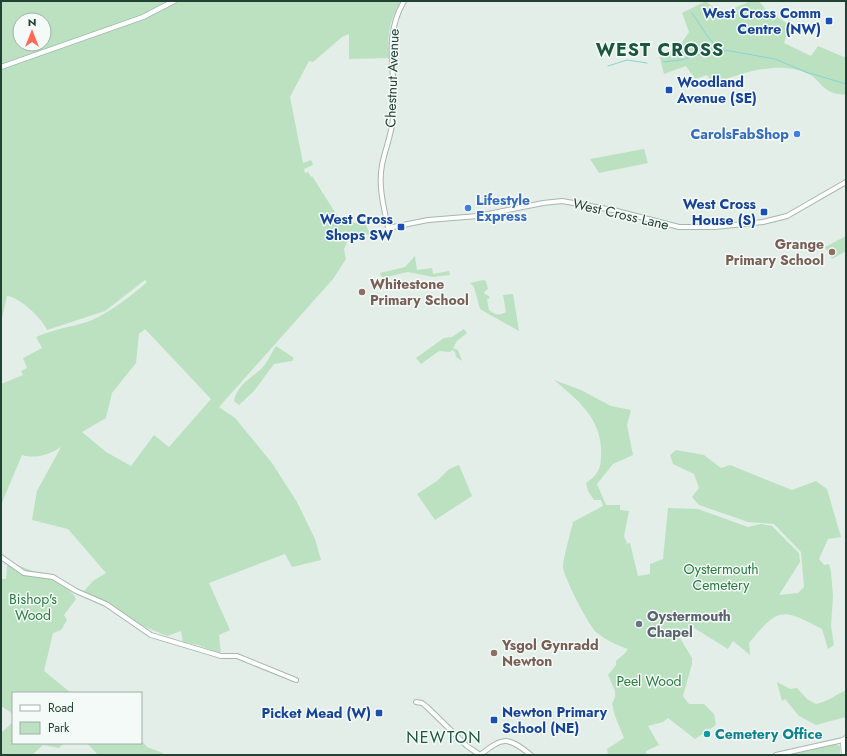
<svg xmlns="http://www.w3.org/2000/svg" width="847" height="756" font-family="Jost,sans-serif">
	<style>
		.green { fill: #bbe1c1; fill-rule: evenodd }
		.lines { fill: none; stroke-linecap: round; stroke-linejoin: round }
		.stream { stroke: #87d4d7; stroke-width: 1 }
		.tertiary-casing { stroke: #a5b7af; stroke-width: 6 }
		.secondary-casing { stroke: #a1bbaf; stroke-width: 6 }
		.tertiary { stroke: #fff; stroke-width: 4 }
		.secondary { stroke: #fff; stroke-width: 4.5 }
		.transit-dot { fill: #1a4fb4; stroke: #f4faf7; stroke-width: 1.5 }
		.shop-dot { fill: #3f7fe0; stroke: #f4faf7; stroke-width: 1.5 }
		.education-dot { fill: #8d6e63; stroke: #f4faf7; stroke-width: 1.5 }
		.worship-dot { fill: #6b7280; stroke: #f4faf7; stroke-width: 1.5 }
		.culture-dot { fill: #0f9aa8; stroke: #f4faf7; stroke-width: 1.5 }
		.labels { text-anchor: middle; stroke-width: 3; stroke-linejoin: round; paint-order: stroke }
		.transit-label { font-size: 14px; font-weight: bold; fill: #164399; stroke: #f4faf7; text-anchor: end }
		.street-label { font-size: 14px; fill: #214135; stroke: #f4faf7 }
		.shop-label { font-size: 14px; font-weight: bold; fill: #366cbe; stroke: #f4faf7; text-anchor: end }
		.education-label { font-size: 14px; font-weight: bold; fill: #785e54; stroke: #f4faf7; text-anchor: start }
		.park-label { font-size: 14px; fill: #287c3f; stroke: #f4faf7 }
		.worship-label { font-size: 14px; font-weight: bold; fill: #5b616d; stroke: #f4faf7; text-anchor: start }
		.culture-label { font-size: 14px; font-weight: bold; fill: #0d838f; stroke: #f4faf7; text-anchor: start }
		.quarter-label { font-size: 16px; letter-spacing: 1px; fill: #1b5641; stroke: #f4faf7 }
		.district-label { font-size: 18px; font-weight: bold; letter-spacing: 1px; fill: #1b5641; stroke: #f4faf7 }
	</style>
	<rect width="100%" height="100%" fill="#e3eee8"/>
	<g class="green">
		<path d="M 1,1 L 401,1 C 389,21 387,35 389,58 L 349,59 L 349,34 L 342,37 L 313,62 L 309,61 L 290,97 L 303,163 L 311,160 L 313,165 L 304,169 L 305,173 L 308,172 L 311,177 L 312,176 L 340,220 L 366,225 L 370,234 L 349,238 L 344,249 L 346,259 L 333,279 L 219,407 L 235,418 L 272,463 L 297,502 L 315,539 L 321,560 L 292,567 L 285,554 L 209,583 L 230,630 L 219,635 L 221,654 L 198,645 L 183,642 L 181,631 L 167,636 L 143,626 L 106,602 L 83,592 L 93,581 L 106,573 L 68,529 L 32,520 L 37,491 L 61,447 C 49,455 35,459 22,455 L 1,505 L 1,384 L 23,375 L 21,371 L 27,368 L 23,358 L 42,348 L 36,337 C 52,330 70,327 87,322 C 107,315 131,296 147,282 L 145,280 L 105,311 L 47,330 C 43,319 18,296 7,296 L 1,323 ZM 20,20 L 44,20 L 44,44 L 20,44 ZM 145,329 L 211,399 L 169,447 L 154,435 L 131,466 L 106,452 L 82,432 L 106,418 L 112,393 L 136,363 L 139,334 Z"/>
		<path d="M 706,1 L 720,14 L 751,1 L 759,1 L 767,11 L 790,25 L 784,43 L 811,56 L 818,46 L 844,57 L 846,55 L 846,95 C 841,94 835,94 831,92 C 823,89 818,80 812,76 C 782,58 742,73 713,84 L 707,75 L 695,79 L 686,66 L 664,74 L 659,54 L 676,51 L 689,32 L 682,13 Z"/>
		<path d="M 644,149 L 648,163 L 599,173 L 590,159 Z"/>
		<path d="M 846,236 L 846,251 L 832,259 L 825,247 Z"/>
		<path d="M 415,256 L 417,270 L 432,268 L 433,274 L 449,271 L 450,275 L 433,277 L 408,272 L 382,278 L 380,273 L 405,267 Z"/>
		<path d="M 483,280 L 486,281 L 488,289 L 484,292 L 485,294 L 489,296 L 490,298 L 487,299 L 489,310 C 495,315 499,316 506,312 L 503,295 L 513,294 L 519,331 L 480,309 L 474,287 L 470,283 Z"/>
		<path d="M 464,329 L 467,333 L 457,341 L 453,348 L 458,350 L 462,361 L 456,357 L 455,352 L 452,350 L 450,352 L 439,351 L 421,364 L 416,358 L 444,338 L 452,337 Z"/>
		<path d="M 276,346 L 294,358 L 292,361 L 274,364 L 254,391 L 239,405 L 234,401 C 236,387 250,378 260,370 C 267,364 271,353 276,346 Z"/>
		<path d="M 554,380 L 581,390 L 611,406 L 631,410 L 627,425 L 633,455 L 613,464 L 597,484 L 606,505 L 620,505 L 620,510 L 629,511 L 624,536 L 627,543 L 625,544 L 630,543 L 638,576 L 650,574 L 650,564 L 663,559 L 668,508 L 698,509 L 748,527 L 761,524 L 772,526 L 799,553 L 800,562 L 779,595 L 798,593 L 804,587 L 801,552 L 774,524 L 748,522 L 699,505 L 692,497 L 699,488 L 694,474 L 673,464 L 670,455 L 676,450 L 704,455 L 721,468 L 730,465 L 792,490 L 816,481 L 827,489 L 841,537 L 828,539 L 819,559 L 824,565 L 829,564 L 831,572 L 833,596 L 831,626 L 834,645 L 828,649 L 822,629 C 781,607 778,608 749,643 L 750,655 L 733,641 L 728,649 L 694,628 L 677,633 L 692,658 L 692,664 L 683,696 L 689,704 L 704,704 L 714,714 L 716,725 L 695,739 L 668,718 L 663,722 L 648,726 L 659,745 L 646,751 L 647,755 L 608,755 L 607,749 L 624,738 L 615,716 L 612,704 L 615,697 L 615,691 L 608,675 L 616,665 L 616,661 L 625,653 L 628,649 C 617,645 605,640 596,632 C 589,626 563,576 563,567 C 563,559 571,531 573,522 L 603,506 L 601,500 L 594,500 L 588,491 L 586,483 C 598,475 601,469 601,455 C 603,420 578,400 554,380 Z"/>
		<path d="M 459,465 L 472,496 L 435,520 L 417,494 L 437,481 L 449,469 Z"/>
		<path d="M 11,562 C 26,569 70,583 76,599 L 64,615 L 67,620 L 61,630 L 53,633 L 44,671 L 71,693 L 13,693 L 13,714 L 1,706 L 1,579 L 6,579 L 7,566 Z"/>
		<path d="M 777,682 L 790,689 L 797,688 L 807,699 L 816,704 C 829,701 834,696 846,690 L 846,717 L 816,725 L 799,716 L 785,699 L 782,701 Z"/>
		<path d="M 13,722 L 13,743 L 64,743 L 59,748 L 43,745 L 32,755 L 1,755 L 1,733 Z"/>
		<path d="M 141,740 L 147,747 L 163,753 L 164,755 L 98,755 L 87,743 L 141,743 Z"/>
		<path d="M 833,744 L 840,746 L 840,755 L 781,755 Z"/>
	</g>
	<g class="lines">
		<g class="stream">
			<path d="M 692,13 L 708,37 L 719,49"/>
			<path d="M 663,62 L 681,60 L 719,49 L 775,59 L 806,72 L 846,84"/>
			<path d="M 608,66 L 627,60 L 647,63"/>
		</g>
		<defs>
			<g id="tertiary">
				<path d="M 404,1 C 381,41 398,75 393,117 C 392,134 385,149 382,165 C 378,187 384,207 388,228 L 428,220 L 478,216 L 543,203 L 562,201 L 613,210 L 679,227 L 715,227 L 763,222 L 787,216 L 846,182"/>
				<path d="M 1,557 L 24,573 L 53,577 L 76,591 L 106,604 L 151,635 L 221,656 L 237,656 L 296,680"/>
				<path d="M 416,702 L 422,703 L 427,707 L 467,746 L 480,755"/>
				<path d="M 480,755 C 503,737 507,736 531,755"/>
				<path d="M 776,755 L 843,740"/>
			</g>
			<g id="secondary">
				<path d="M 1,67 L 143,17 L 174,1"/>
				<path d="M 844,755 L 843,740 L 846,738"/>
			</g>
		</defs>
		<use href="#tertiary" class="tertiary-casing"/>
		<use href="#secondary" class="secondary-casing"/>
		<use href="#tertiary" class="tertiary"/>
		<use href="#secondary" class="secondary"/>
	</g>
	<g class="transit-dot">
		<rect x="825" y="17" width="8" height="8" rx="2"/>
		<rect x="665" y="86" width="8" height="8" rx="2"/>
		<rect x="760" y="208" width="8" height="8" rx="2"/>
		<rect x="397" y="223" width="8" height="8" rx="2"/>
		<rect x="375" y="709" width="8" height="8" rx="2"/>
		<rect x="490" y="716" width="8" height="8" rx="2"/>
	</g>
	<g class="shop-dot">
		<circle cx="797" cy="134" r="4"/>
		<circle cx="468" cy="208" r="4"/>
	</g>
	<g class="education-dot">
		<circle cx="832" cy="252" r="4"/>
		<circle cx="362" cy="292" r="4"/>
		<circle cx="494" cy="653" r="4"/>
	</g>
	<circle class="worship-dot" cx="639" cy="624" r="4"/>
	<circle class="culture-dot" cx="707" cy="734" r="4"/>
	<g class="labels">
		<g class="transit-label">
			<text x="821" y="18">West Cross Comm<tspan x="821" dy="16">Centre (NW)</tspan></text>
			<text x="677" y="87" text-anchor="start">Woodland<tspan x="677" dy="16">Avenue (SE)</tspan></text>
			<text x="756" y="209">West Cross<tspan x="756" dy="16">House (S)</tspan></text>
			<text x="393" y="224">West Cross<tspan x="393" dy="16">Shops SW</tspan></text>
			<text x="502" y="717" text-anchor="start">Newton Primary<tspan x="502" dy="16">School (NE)</tspan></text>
			<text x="371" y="718">Picket Mead (W)</text>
		</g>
		<g class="street-label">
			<text transform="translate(392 78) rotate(-88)" y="5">Chestnut Avenue</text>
			<text transform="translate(621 214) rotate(13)" y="5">West Cross Lane</text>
		</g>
		<g class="shop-label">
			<text x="789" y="139">CarolsFabShop</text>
			<text x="476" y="205" text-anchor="start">Lifestyle<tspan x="476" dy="16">Express</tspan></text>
		</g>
		<g class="education-label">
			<text x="824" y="249" text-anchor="end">Grange<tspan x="824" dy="16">Primary School</tspan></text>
			<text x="370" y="289">Whitestone<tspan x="370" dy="16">Primary School</tspan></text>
			<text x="502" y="650">Ysgol Gynradd<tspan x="502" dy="16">Newton</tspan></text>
		</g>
		<g class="park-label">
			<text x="721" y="574">Oystermouth<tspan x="721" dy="16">Cemetery</tspan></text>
			<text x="33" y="604">Bishop's<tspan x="33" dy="16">Wood</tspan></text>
			<text x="649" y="686">Peel Wood</text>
		</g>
		<g class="worship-label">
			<text x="647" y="621">Oystermouth<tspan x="647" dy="16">Chapel</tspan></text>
		</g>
		<g class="culture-label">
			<text x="715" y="739">Cemetery Office</text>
		</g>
		<g class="quarter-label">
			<text x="444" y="743">NEWTON</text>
		</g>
		<g class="district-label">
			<text x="660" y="56">WEST CROSS</text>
		</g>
	</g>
	<rect width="847" height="756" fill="none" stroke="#214135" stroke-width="4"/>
	<rect x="12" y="692" width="130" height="52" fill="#f4faf7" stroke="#a0b0a9"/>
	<rect x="20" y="705" width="20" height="6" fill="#ffffff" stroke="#a0b0a9"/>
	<text x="48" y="712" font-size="12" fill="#214135">Road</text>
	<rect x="20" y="722" width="20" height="12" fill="#bbe1c1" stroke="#a0b0a9"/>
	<text x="48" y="732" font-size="12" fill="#214135">Park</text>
	<g transform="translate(32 32)"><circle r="19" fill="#f4faf7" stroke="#a0b0a9"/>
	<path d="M0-3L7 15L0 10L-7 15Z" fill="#fd6a53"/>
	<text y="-6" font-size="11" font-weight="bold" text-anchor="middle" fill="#214135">N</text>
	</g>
</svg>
